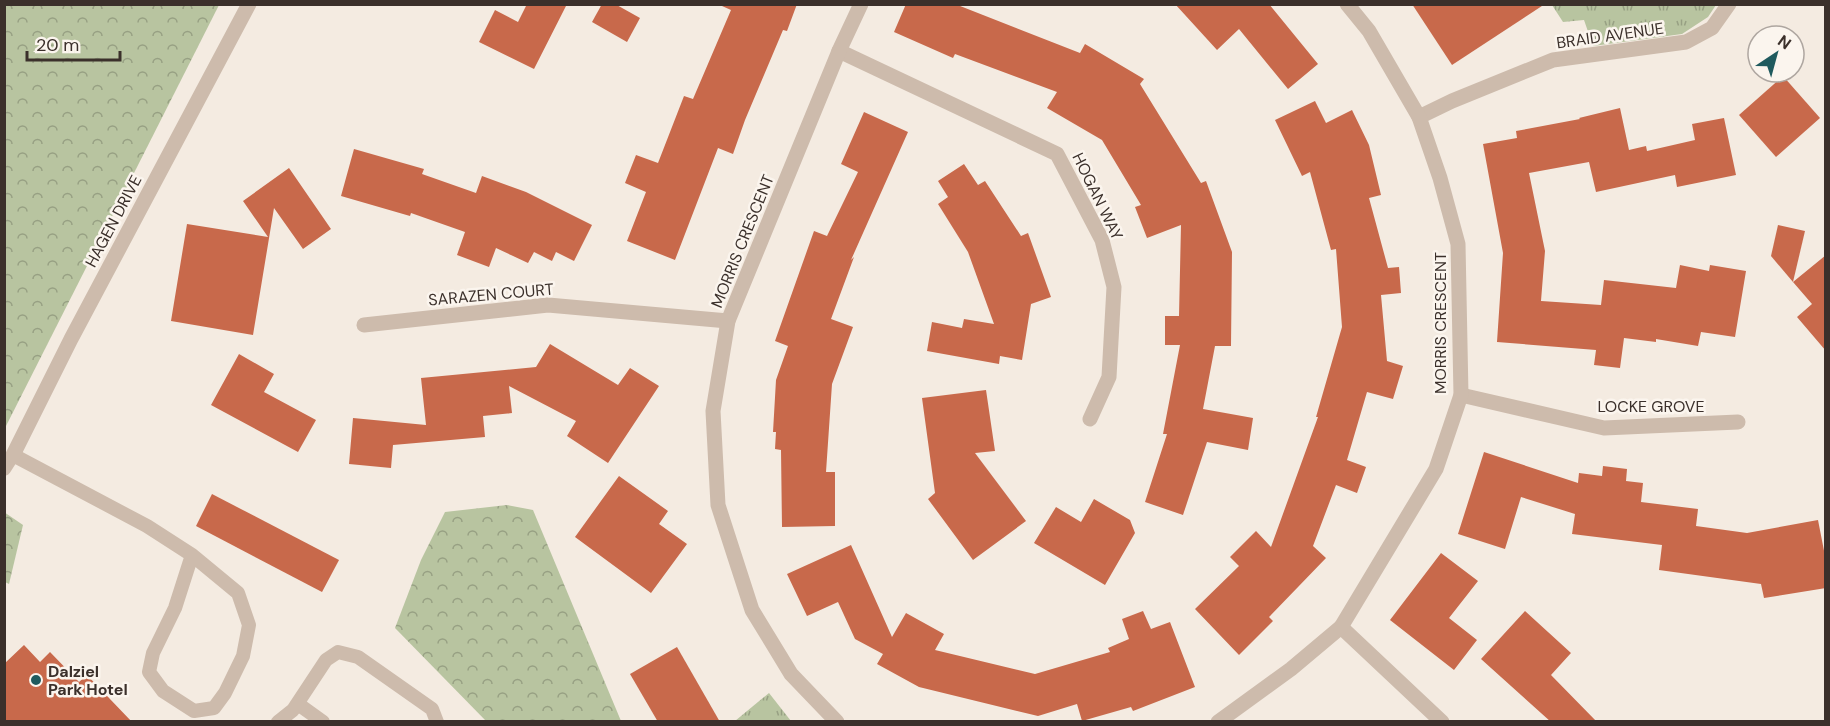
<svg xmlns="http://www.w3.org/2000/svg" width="1830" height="726" font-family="'DM Sans',sans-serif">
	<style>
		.forest { fill: url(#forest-crowns) }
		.park { fill: url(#park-tufts) }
		.building { fill: #c8694b }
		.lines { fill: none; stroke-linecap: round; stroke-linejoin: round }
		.lane { stroke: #cdbbac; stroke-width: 14 }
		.street { stroke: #cdbbac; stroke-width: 15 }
		.poi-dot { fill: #1f5a5e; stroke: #fbf5ee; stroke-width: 2 }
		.labels { text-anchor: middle; stroke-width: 5; stroke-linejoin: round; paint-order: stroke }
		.street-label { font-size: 16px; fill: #3b302b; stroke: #fbf5ee }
		.poi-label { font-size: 16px; font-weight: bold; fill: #3b302b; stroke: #fbf5ee; text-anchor: start }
	</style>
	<defs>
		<pattern id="forest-crowns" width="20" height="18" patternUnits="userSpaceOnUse" patternTransform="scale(1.5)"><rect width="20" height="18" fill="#b8c4a0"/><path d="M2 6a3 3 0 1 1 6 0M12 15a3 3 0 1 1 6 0" fill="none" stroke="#97a083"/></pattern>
		<pattern id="park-tufts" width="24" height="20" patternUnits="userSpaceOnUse" patternTransform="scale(1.5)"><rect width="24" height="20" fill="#b8c4a0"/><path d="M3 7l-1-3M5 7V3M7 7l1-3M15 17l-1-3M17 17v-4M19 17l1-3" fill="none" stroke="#97a083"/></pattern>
	</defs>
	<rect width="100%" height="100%" fill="#f4ebe1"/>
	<g class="forest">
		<path d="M 5,4 L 219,5 L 5,428 L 4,5 Z"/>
		<path d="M 507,505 L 533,510 L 621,721 L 486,721 L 395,628 L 421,560 L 445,512 Z"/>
		<path d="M 4,512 L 23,525 L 9,584 L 5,582 Z"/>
	</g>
	<g class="park">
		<path d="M 1552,5 L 1716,5 L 1708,17 L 1682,34 L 1593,46 L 1584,20 L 1563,22 Z"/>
		<path d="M 769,693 L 791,721 L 735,721 Z"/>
	</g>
	<g class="building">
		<path d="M 527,4 L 567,4 L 534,69 L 479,42 L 495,10 L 518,22 Z"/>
		<path d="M 602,4 L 615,4 L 640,18 L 627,42 L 592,22 Z"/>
		<path d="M 722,4 L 797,4 L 787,31 L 783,30 L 745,120 L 733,154 L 718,148 L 675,260 L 627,241 L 646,192 L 625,183 L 636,155 L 658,163 L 684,96 L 693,99 L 731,10 L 722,6 Z"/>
		<path d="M 906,4 L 955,4 L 1080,53 L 1085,44 L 1144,79 L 1140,84 L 1201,183 L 1206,181 L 1232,252 L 1231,346 L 1215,346 L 1203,409 L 1253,418 L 1248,450 L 1207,442 L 1183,515 L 1145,502 L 1167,434 L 1163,434 L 1180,345 L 1165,345 L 1165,316 L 1179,316 L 1181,225 L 1147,238 L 1135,207 L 1141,205 L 1102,140 L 1047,108 L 1057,92 L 955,54 L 953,58 L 894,32 Z"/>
		<path d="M 1175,4 L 1269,4 L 1318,64 L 1288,89 L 1239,29 L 1217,50 Z"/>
		<path d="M 1412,4 L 1545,4 L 1452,65 Z"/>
		<path d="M 1783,76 L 1820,118 L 1776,157 L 1739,115 Z"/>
		<path d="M 1315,101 L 1326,123 L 1352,110 L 1369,145 L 1381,195 L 1369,198 L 1388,268 L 1399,267 L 1401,293 L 1381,295 L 1387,361 L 1403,366 L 1393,399 L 1367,392 L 1347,460 L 1366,467 L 1357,493 L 1336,485 L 1313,546 L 1326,558 L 1269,617 L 1273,621 L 1239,655 L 1195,609 L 1239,566 L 1230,557 L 1256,531 L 1271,547 L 1318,417 L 1316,417 L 1342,327 L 1336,249 L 1331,250 L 1310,172 L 1302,176 L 1275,120 Z"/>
		<path d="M 1620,108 L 1629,150 L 1646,146 L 1647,151 L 1695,140 L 1692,124 L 1724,118 L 1736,175 L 1677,187 L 1675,175 L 1596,192 L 1589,162 L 1529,173 L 1545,251 L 1541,301 L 1601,305 L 1604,280 L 1676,288 L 1680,265 L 1709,271 L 1710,265 L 1746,271 L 1735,337 L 1701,332 L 1698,346 L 1656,339 L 1656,342 L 1624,338 L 1620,368 L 1594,365 L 1596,350 L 1497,342 L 1503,253 L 1483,144 L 1517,138 L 1516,131 L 1580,119 L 1579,118 Z"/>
		<path d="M 864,112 L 908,132 L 851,260 L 854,257 L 831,319 L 853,327 L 832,384 L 826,472 L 835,472 L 835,526 L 782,527 L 781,450 L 775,449 L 776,432 L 773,432 L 776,380 L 788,346 L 775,341 L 814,231 L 827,236 L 858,172 L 841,164 Z"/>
		<path d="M 354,149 L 424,169 L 422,174 L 476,193 L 482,176 L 526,192 L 592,225 L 574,261 L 556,252 L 552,261 L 534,252 L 528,263 L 496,248 L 489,267 L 457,255 L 465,232 L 411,213 L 410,216 L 341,196 Z"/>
		<path d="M 964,164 L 978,185 L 985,181 L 1021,236 L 1028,233 L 1051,297 L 1031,304 L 1022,360 L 1000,356 L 999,364 L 927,351 L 932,322 L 962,328 L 964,319 L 994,324 L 968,252 L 938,204 L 948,197 L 938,181 Z"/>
		<path d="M 289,168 L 331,229 L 303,249 L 274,208 L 253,335 L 171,321 L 187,224 L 268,237 L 243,201 Z"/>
		<path d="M 1778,225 L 1805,231 L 1793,282 L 1771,256 Z"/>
		<path d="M 1826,255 L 1826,351 L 1797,317 L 1812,304 L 1793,282 Z"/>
		<path d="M 550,344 L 618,385 L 630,368 L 659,386 L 608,463 L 567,436 L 576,421 L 509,386 L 512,413 L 483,416 L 485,437 L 393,445 L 391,468 L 349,464 L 353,418 L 426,425 L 421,378 L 536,367 Z"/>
		<path d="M 239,354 L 274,374 L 264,392 L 316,420 L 298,452 L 211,405 Z"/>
		<path d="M 986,390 L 995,451 L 975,453 L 1026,521 L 973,560 L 928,499 L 935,493 L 922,398 Z"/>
		<path d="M 1484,452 L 1578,483 L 1579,473 L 1602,476 L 1603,466 L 1627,469 L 1626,481 L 1643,483 L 1641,502 L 1698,509 L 1696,526 L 1747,533 L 1818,520 L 1826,561 L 1826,588 L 1764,598 L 1761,584 L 1659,570 L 1662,545 L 1572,534 L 1575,514 L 1521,497 L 1505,549 L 1458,534 Z"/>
		<path d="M 619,476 L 668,511 L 659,524 L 687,544 L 651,593 L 575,537 Z"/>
		<path d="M 212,494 L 339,560 L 322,592 L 196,526 Z"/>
		<path d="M 1094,499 L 1130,520 L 1135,533 L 1105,585 L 1034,543 L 1056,507 L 1081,522 Z"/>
		<path d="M 851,545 L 892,637 L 906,613 L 944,634 L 935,650 L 1035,674 L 1110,652 L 1108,648 L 1129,639 L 1122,619 L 1143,611 L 1151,629 L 1170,622 L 1195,687 L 1133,711 L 1131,707 L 1082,721 L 1077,704 L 1038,716 L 919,687 L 877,664 L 883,654 L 855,639 L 838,602 L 807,616 L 787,574 Z"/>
		<path d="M 1441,553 L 1478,581 L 1449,618 L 1477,640 L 1454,670 L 1390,620 Z"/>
		<path d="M 1525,611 L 1571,653 L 1551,675 L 1597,722 L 1551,722 L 1481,659 Z"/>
		<path d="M 24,645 L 40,662 L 50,652 L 79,682 L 87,675 L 132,722 L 4,722 L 4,664 Z"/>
		<path d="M 677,647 L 720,722 L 658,722 L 630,674 Z"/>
	</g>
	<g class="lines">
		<g class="lane">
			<path d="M 4,469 L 13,455 L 147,526 L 192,555 L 238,593 L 249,625 L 243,656 L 225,693 L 214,708 L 194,711 L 163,691 L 149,672 L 153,653 L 175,608 L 192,555"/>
			<path d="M 298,704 L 323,722"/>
			<path d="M 278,722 L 293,710 L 326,660 L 338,652 L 358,657 L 432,709 L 437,722"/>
		</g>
		<g class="street">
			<path d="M 839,51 L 1057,154 L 1102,240 L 1114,287 L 1109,377 L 1090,419"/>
			<path d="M 1419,117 L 1452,101 L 1553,60 L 1686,42 L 1712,28 L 1729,4"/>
			<path d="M 364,325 L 548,305 L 728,321"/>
			<path d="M 1461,395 L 1604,428 L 1738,422"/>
			<path d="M 13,455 L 71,339 L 249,4"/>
			<path d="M 1341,627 L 1442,722"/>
			<path d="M 837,722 L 791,674 L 752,610 L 718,505 L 713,411 L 728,321 L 839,51 L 861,4"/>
			<path d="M 1218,722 L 1291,669 L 1341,627 L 1436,469 L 1461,395 L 1458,244 L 1440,178 L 1419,117 L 1369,31 L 1347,4"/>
		</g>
	</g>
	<circle class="poi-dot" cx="36" cy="680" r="6"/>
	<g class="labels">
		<g class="street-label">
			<text transform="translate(1610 35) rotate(-8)" y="6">BRAID AVENUE</text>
			<text transform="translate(1098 196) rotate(64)" y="6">HOGAN WAY</text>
			<text transform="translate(113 221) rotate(-62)" y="6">HAGEN DRIVE</text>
			<text transform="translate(742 241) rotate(-68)" y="6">MORRIS CRESCENT</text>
			<text transform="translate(491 294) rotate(-5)" y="6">SARAZEN COURT</text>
			<text transform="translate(1440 323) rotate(-90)" y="6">MORRIS CRESCENT</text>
			<text x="1651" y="412">LOCKE GROVE</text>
		</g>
		<g class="poi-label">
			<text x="48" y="677">Dalziel<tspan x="48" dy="18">Park Hotel</tspan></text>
		</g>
	</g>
	<rect width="1830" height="726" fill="none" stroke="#3b302b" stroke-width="12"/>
	<g transform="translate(1776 54) rotate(36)"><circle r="28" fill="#fbf5ee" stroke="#aea6a0" stroke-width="1.5"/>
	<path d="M0-4.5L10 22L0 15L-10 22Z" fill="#1f5a5e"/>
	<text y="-9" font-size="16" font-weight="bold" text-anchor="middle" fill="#3b302b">N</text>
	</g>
	<path d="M27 51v9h93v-9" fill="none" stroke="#3b302b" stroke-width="3"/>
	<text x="36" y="51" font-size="18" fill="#3b302b" stroke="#fbf5ee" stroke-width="4.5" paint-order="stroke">20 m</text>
</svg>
